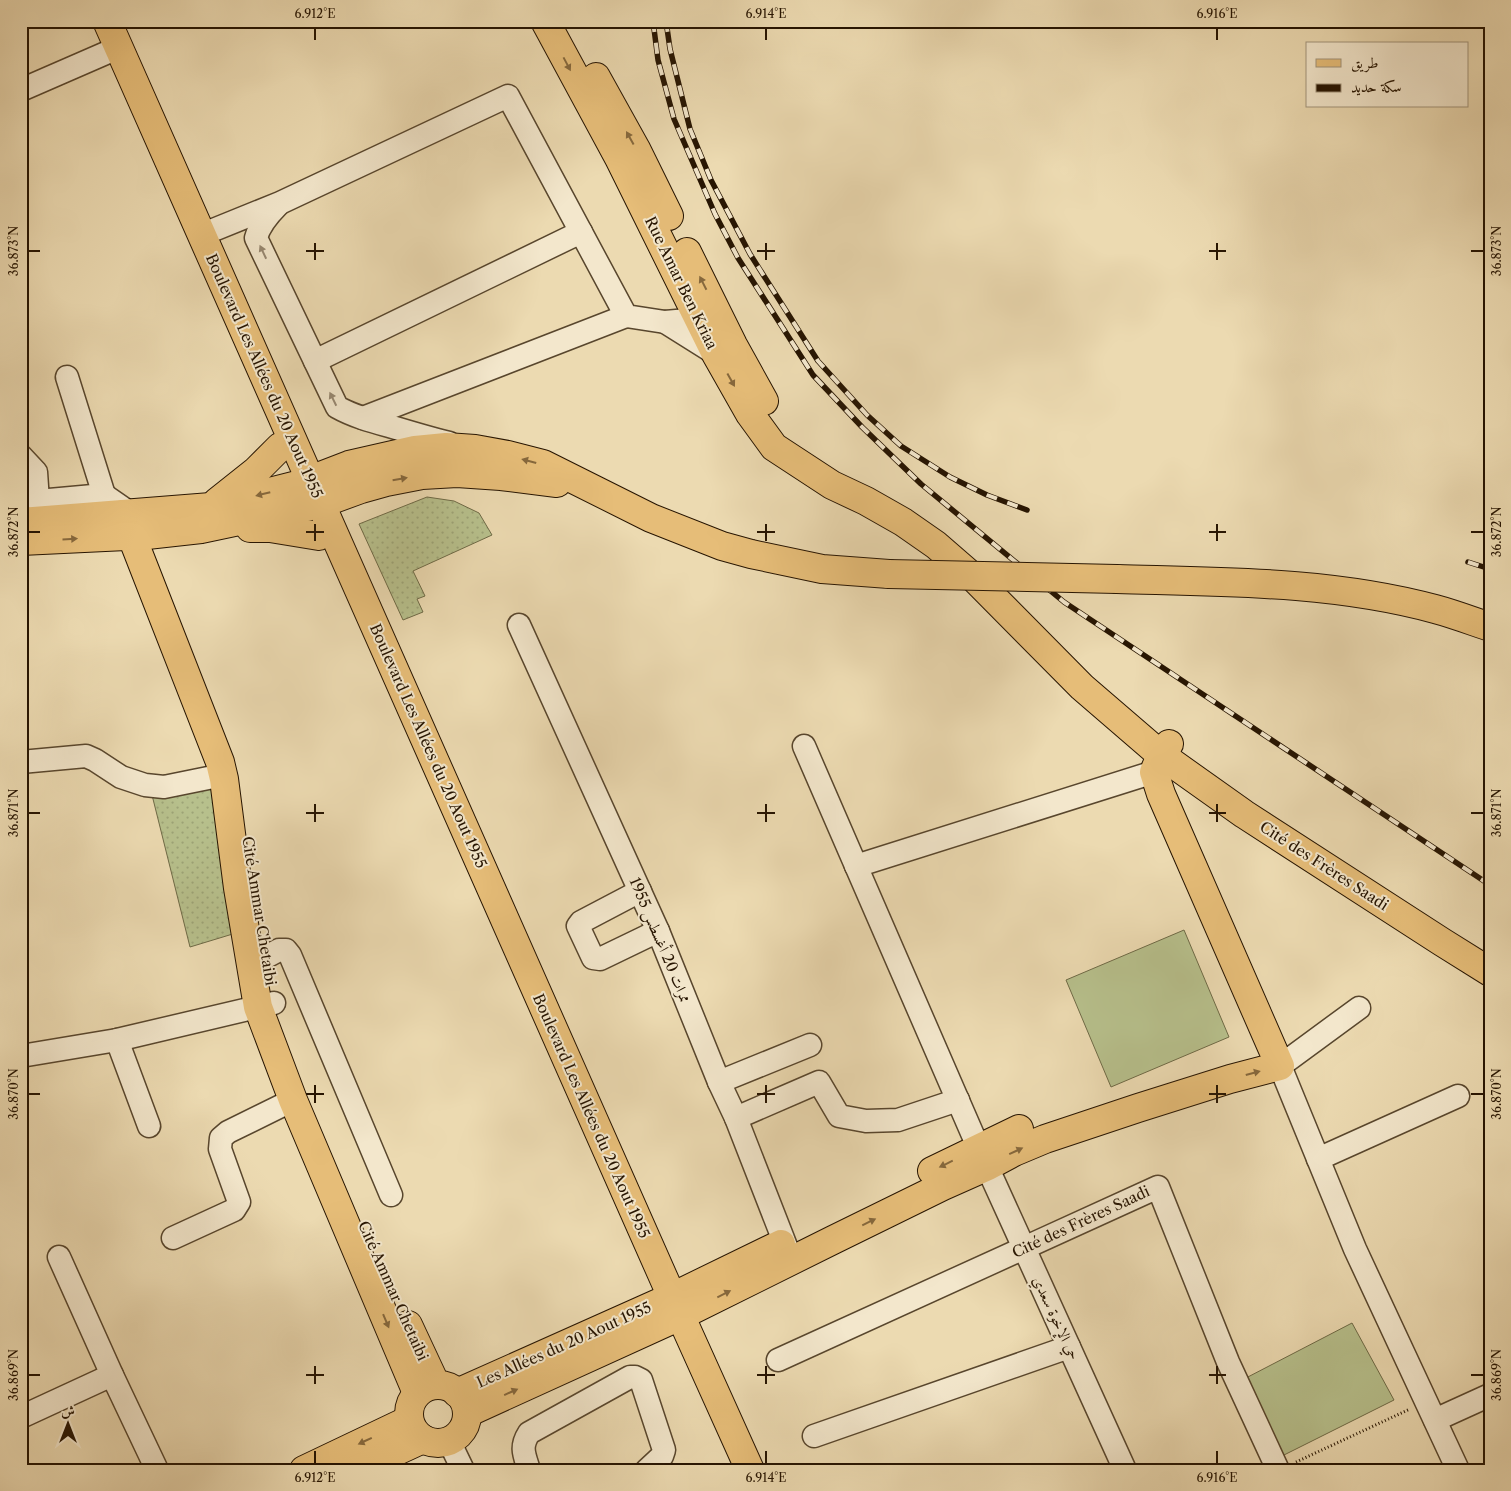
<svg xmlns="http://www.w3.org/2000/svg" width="1511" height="1491" font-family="'Libre Caslon Text',Amiri,serif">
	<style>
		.grass { fill: #b7c08c; stroke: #6e6a46 }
		.garden { fill: url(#garden-dots); stroke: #6e6a46 }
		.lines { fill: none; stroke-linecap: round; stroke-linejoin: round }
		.minor-casing { stroke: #58462d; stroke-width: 25 }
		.major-casing { stroke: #261401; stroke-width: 30 }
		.path { stroke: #261401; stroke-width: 3; stroke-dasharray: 1 2.5; stroke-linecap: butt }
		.minor { stroke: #f3e7cc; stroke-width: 22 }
		.major { stroke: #e6bd78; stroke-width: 28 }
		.rail-casing { stroke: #261401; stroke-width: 5.5 }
		.rail { stroke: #f3e7cc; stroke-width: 4; stroke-dasharray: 11; stroke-linecap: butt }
		.major-bridge-casing { stroke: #261401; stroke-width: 30; stroke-linecap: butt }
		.major-bridge { stroke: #e6bd78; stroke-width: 28 }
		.oneway { fill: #86683c }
		.oneway2 { fill: #978871 }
		.ticks { fill: none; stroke: #261401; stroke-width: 2 }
		.labels { text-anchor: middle; stroke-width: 4; stroke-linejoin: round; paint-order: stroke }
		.street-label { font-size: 15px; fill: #261401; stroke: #f3e7cc }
		.neatline { fill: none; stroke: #261401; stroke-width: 2 }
		.ticks-label { font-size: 12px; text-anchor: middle; fill: #261401 }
	</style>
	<defs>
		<pattern id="garden-dots" width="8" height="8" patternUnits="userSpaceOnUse" patternTransform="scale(1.25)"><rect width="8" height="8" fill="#b7c08c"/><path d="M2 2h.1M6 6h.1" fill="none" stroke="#9da477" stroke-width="1.8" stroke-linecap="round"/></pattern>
	</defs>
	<rect width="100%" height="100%" fill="#ecdab1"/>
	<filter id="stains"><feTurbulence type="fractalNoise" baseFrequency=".004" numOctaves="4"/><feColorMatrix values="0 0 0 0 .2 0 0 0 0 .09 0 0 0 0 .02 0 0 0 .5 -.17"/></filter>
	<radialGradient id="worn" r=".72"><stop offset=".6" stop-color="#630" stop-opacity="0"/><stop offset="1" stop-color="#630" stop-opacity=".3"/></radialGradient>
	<g class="grass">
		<path d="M 1184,930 L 1229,1037 L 1111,1087 L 1066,980 Z"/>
		<path d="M 1352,1323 L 1394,1400 L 1282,1456 L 1244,1379 Z"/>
	</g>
	<g class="garden">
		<path d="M 427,497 L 454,501 L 479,513 L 492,535 L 413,571 L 425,596 L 417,599 L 423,612 L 403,620 L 359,524 Z"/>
		<path d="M 215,782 L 236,933 L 190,947 L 152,795 Z"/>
	</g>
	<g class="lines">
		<defs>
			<g id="minor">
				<path d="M 21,90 L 106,53"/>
				<path d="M 278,205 C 269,214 259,226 256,238 L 337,407 C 353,416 371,421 389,426 C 409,432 429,438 449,443"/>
				<path d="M 201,235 L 280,203 L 508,96 L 626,316 L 665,322 L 699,319 L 712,312"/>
				<path d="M 665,322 L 716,354"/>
				<path d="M 315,361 L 581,232"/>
				<path d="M 67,377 L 104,495"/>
				<path d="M 363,418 L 626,316"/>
				<path d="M 21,456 L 36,472 L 38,501 L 104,495 L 130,513"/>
				<path d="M 519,625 L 658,931 L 719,1082 L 736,1118 L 791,1259"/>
				<path d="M 804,746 L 979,1149 L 1125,1470"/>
				<path d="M 21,762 L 86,756 L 95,760 L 121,777 L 145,785 L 164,787 L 223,775"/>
				<path d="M 856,866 L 1154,772"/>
				<path d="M 640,891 L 581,922 L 578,926 L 593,958 L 600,959 L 658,931"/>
				<path d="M 264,958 L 279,950 L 286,950 L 290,955 L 391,1195"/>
				<path d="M 1359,1008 L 1280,1066 L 1355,1249 L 1458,1470"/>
				<path d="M 117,1040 L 149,1126"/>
				<path d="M 21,1056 L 117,1040 L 274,1003"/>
				<path d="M 719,1082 L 810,1045"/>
				<path d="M 736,1118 L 819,1082 L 839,1116 L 866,1121 L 898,1120 L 958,1100"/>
				<path d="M 1318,1159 L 1458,1096"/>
				<path d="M 173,1238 L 234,1210 L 239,1202 L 220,1149 L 221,1138 L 228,1132 L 293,1100"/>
				<path d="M 59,1257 L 112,1375 L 157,1470"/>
				<path d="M 778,1360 L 1158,1187 L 1228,1362 L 1278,1470"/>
				<path d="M 21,1417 L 112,1375"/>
				<path d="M 1435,1420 L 1490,1395"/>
				<path d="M 814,1436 L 1069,1347"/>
				<path d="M 449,1441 L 463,1470"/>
				<path d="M 529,1470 C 524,1454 520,1447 529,1433 L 630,1377 L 635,1377 L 641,1380 L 664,1450 L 662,1456 L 647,1470"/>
			</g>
			<g id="major">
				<path d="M 107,21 L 672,1297 L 750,1470"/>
				<path d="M 545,21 L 619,158 L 716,354 L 750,414 L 774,447 L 832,485 L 866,501 L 903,522 L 936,545 L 974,578 L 1082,687 L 1161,755 L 1244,814 L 1442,942 L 1490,972"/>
				<path d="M 596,77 L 636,149 L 669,216"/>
				<path d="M 687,252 L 733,345 L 764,401"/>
				<path d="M 217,502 L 256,471 L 280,447"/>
				<path d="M 123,514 L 220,762 L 224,779 L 238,888 L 258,1007 L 293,1100 L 417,1393"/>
				<path d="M 21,522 L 211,507 L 297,485 L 349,465 L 415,450 L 446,447 L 475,449 L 508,455 L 543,464 L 651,518 L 722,546 L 751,554 L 822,569 L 889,574"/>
				<path d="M 250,528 L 270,528 L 319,536"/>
				<path d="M 21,541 L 147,535 L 201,529 L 320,504 L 361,489 L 386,482 L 422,475 L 457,473 L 501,476 L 557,483"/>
				<path d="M 1117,579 C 1223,582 1332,581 1435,609 C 1454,614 1472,621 1490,627"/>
				<path d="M 932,1171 L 1019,1129"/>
				<path d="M 408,1325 L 436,1385"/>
				<circle cx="438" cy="1414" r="29"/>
				<path d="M 457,1393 L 672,1297 L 781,1244"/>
				<path d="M 467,1413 L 680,1316 L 833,1240 L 943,1186 L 988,1166 L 1014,1152 L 1045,1139 L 1138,1108 L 1230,1079 L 1280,1066 L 1161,794 L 1154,772 L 1161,755 L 1169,744"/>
				<path d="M 304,1470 L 409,1420"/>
				<path d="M 356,1470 L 423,1439"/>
			</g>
		</defs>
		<use href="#minor" class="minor-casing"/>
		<use href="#major" class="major-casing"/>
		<path class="path" d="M 1296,1462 L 1410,1409"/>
		<use href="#minor" class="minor"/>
		<use href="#major" class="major"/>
		<defs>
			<g id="rail">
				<path d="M 653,21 L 658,60 L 674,119 L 715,214 L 738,258 L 813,375 L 862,427 L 921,484 L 1064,602 L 1490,885"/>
				<path d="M 666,21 L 670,49 L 690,129 L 711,180 L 750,254 L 818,361 L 867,415 L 901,446 L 950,477 L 987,495 L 1027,510"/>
				<path d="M 1468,562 L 1490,569"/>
			</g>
		</defs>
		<use href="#rail" class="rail-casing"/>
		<use href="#rail" class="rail"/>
		<defs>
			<path id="major-bridge" d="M 889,574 L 1117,579"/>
		</defs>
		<use href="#major-bridge" class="major-bridge-casing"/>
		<use href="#major-bridge" class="major-bridge"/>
	</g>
	<defs><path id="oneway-solid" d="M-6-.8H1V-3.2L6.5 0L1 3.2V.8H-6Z" transform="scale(1.25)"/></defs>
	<g class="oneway">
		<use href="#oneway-solid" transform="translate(567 64) rotate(62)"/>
		<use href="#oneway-solid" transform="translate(630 138) rotate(-119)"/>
		<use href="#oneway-solid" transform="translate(703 283) rotate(-117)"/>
		<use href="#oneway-solid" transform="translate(731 380) rotate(61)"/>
		<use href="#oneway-solid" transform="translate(529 461) rotate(-165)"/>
		<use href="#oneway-solid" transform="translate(400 479) rotate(-10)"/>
		<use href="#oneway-solid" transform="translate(263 494) rotate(166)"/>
		<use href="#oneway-solid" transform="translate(70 539) rotate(-3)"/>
		<use href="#oneway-solid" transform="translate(1253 1073) rotate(-15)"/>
		<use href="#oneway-solid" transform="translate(1016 1151) rotate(-25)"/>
		<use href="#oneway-solid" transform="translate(946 1164) rotate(154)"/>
		<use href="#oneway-solid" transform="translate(869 1222) rotate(-26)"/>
		<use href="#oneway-solid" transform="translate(724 1294) rotate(-27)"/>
		<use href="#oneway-solid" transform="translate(386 1321) rotate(67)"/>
		<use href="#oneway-solid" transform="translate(511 1392) rotate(-24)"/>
		<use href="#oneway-solid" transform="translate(365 1441) rotate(155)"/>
	</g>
	<g class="oneway2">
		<use href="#oneway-solid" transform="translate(263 252) rotate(-115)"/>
		<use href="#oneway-solid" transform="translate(333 399) rotate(-116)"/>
	</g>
	<path class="ticks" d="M 315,28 L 315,40M 766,28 L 766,40M 1217,28 L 1217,40M 315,243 L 315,260M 766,243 L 766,260M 1217,243 L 1217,260M 28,251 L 40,251M 306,251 L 324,251M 757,251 L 775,251M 1209,251 L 1226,251M 1471,251 L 1484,251M 315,524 L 315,541M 766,524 L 766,541M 1217,524 L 1217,541M 28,532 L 40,532M 306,532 L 324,532M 757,532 L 775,532M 1209,532 L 1226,532M 1471,532 L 1484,532M 315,804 L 315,822M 766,804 L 766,822M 1217,804 L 1217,822M 28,813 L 40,813M 306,813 L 324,813M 757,813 L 775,813M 1209,813 L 1226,813M 1471,813 L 1484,813M 315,1085 L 315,1103M 766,1085 L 766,1103M 1217,1085 L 1217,1103M 28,1094 L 40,1094M 306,1094 L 324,1094M 757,1094 L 775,1094M 1209,1094 L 1226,1094M 1471,1094 L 1484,1094M 315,1366 L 315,1384M 766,1366 L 766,1384M 1217,1366 L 1217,1384M 28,1375 L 40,1375M 306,1375 L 324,1375M 757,1375 L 775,1375M 1209,1375 L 1226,1375M 1471,1375 L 1484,1375M 315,1451 L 315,1464M 766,1451 L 766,1464M 1217,1451 L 1217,1464"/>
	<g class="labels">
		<g class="street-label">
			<text transform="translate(681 283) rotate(64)" y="5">Rue Amar Ben Kriaa</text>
			<text transform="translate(264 376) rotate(66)" y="5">Boulevard Les Allées du 20 Aout 1955</text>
			<text transform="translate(428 746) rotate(66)" y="5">Boulevard Les Allées du 20 Aout 1955</text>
			<text transform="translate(1324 866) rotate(33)" y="5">Cité des Frères Saadi</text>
			<text transform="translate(259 911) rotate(81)" y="5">Cité Ammar Chetaibi</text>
			<text transform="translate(660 940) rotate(67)" y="5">ممرات 20 أغسطس 1955</text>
			<text transform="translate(591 1116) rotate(66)" y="5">Boulevard Les Allées du 20 Aout 1955</text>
			<text transform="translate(1081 1222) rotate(-25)" y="5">Cité des Frères Saadi</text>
			<text transform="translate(393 1291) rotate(66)" y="5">Cité Ammar Chetaibi</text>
			<text transform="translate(1056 1318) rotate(65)" y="5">حي الإخوة سعدي</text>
			<text transform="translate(564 1345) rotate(-24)" y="5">Les Allées du 20 Aout 1955</text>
		</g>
	</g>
	<rect width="1511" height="1491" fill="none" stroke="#ecdab1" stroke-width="55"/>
	<rect x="1306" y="42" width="162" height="65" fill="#f3e7cc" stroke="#a1937b"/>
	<rect x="1316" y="59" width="25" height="8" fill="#e6bd78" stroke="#a1937b"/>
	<text x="1351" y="68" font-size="15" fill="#261401">طريق</text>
	<rect x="1316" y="84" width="25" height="8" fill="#261401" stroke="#a1937b"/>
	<text x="1351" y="92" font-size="15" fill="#261401">سكة حديد</text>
	<g transform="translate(68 1424)" stroke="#f3e7cc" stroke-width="4" paint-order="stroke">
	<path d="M0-4L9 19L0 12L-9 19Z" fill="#261401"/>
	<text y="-8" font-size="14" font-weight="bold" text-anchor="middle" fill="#261401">ش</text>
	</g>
	<rect x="28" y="28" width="1456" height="1436" class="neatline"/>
	<g class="ticks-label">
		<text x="315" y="18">6.912°E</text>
		<text x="766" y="18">6.914°E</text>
		<text x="1217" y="18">6.916°E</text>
		<text transform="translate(14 251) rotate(-90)" y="4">36.873°N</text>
		<text transform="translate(1497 251) rotate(-90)" y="4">36.873°N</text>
		<text transform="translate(14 532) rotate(-90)" y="4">36.872°N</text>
		<text transform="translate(1497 532) rotate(-90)" y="4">36.872°N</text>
		<text transform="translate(14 813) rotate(-90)" y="4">36.871°N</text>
		<text transform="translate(1497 813) rotate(-90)" y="4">36.871°N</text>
		<text transform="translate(14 1094) rotate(-90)" y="4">36.870°N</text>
		<text transform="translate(1497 1094) rotate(-90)" y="4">36.870°N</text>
		<text transform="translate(14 1375) rotate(-90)" y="4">36.869°N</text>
		<text transform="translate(1497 1375) rotate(-90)" y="4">36.869°N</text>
		<text x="315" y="1482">6.912°E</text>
		<text x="766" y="1482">6.914°E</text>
		<text x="1217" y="1482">6.916°E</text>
	</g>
	<rect width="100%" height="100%" filter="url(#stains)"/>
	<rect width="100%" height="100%" fill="url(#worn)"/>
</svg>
